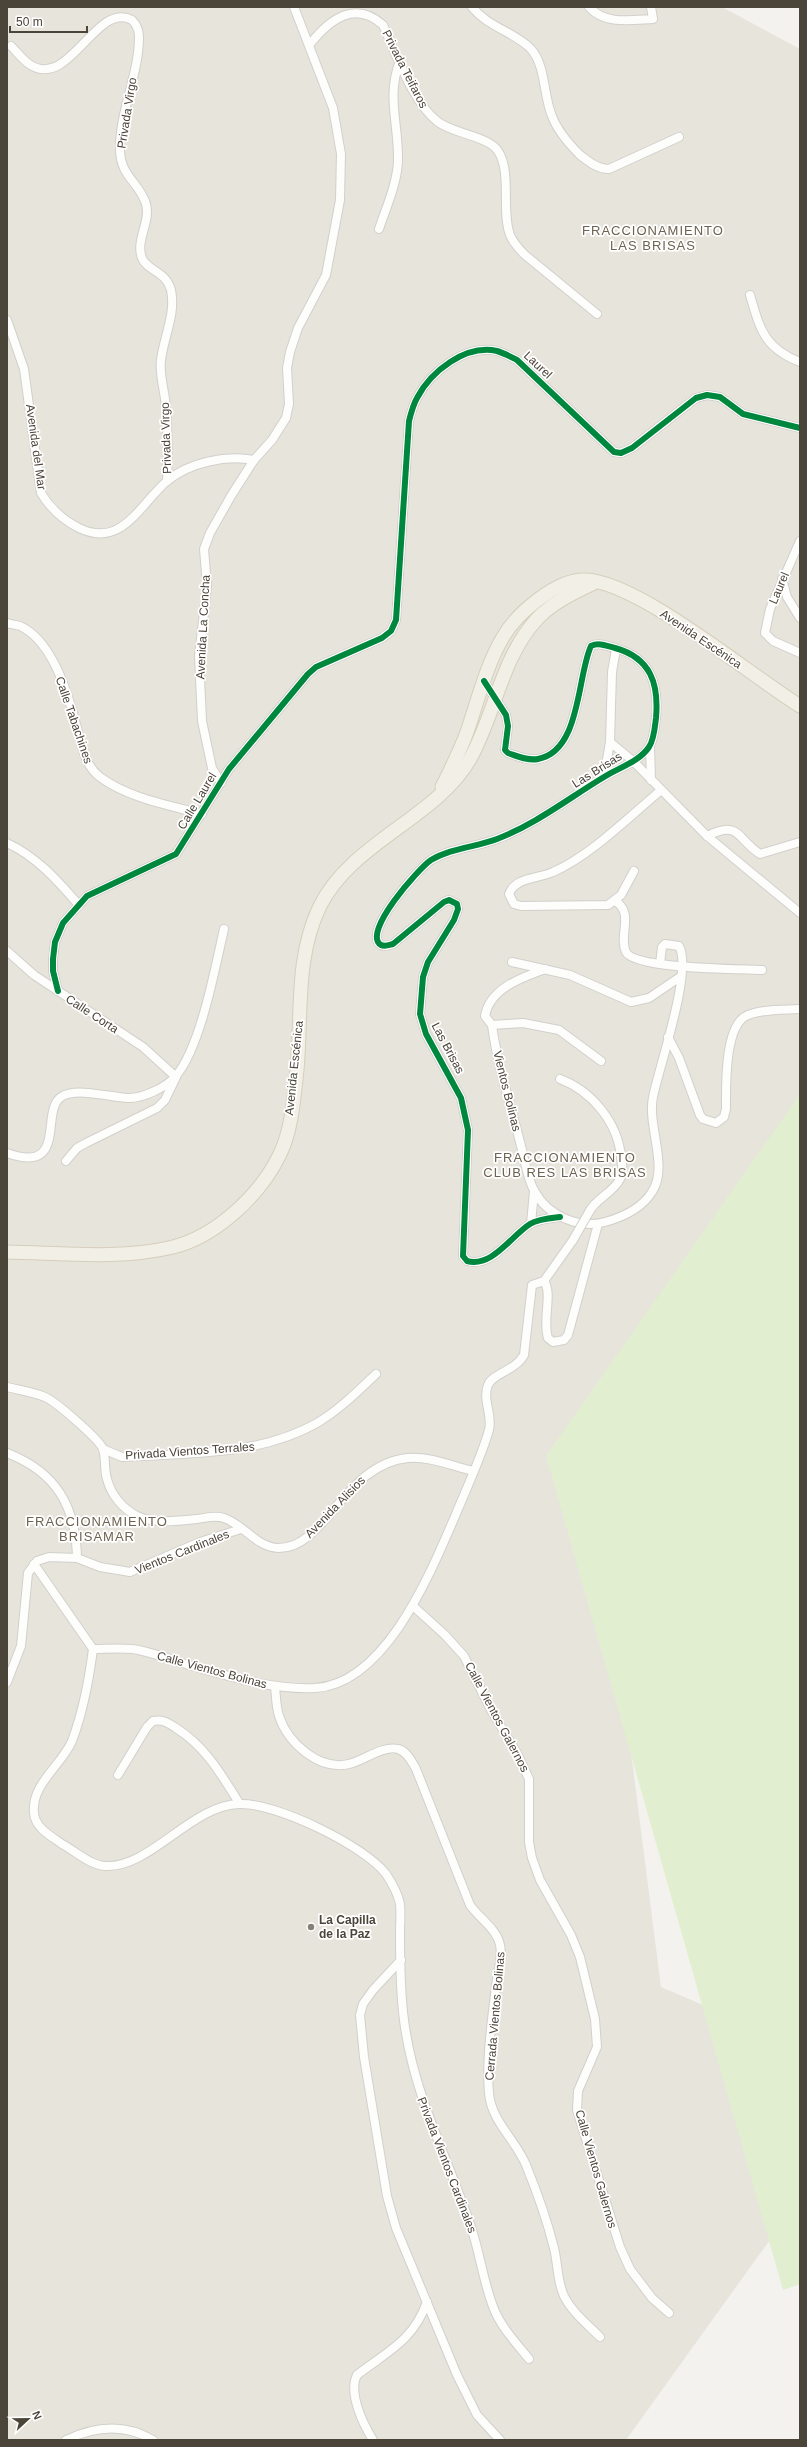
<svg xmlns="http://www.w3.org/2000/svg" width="807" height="2447" font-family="Arial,sans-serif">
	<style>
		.residential { fill: #e7e4dc }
		.green { fill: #e1eecf }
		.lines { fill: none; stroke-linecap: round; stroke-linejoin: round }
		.street-casing { stroke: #d2d0cb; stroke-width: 10 }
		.primary-casing { stroke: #d6cebb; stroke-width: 15 }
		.street { stroke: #fdfdfc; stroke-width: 8 }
		.primary { stroke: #f2efe6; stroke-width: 13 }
		.street-bridge-casing { stroke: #d2d0cb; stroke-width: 10; stroke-linecap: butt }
		.street-bridge { stroke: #fdfdfc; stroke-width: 8 }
		.cycleway-casing { stroke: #fff; stroke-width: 8 }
		.cycleway { stroke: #00873e; stroke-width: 6 }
		.poi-dot { fill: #868178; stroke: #fff; stroke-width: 1.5 }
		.labels { text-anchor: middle; stroke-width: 3.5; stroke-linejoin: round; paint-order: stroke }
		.street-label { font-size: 12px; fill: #4b4439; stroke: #fff }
		.poi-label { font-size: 12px; font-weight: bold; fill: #4b4439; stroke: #fff; text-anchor: start }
		.neighbourhood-label { font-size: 13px; letter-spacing: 1px; fill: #6e6250; stroke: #fff }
	</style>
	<rect width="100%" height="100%" fill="#f4f2ee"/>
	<path class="residential" d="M 7,7 L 722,7 L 800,49 L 800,1142 L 626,1713 L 661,1987 L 752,2026 L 795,2205 L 626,2440 L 7,2440 Z"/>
	<path class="green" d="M 800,1094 L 800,2284 L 783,2290 L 546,1456 Z"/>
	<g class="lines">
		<defs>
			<g id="street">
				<path d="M 472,7 C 489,28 515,32 531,49 C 546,66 543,95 552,116 C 557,130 569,144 580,155 C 589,162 598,169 609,169 L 679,137"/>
				<path d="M 589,7 C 605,25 631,20 653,19 L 651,7"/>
				<path d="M 310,44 C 330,19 355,0 383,25 C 397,55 412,102 438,122 C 454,134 488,136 498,151 C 512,172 501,211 510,235 C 513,242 519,249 525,255 L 597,314"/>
				<path d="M 11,46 C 17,52 22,59 29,64 C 69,92 96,0 132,20 C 136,24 139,31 139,37 C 139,75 119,112 120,151 C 121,177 140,183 146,204 C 151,222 135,241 142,258 C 147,271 166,271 171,290 C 176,314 164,336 161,360 C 159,375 165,392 166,407 C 168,432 168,457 167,481"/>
				<path d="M 379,229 C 386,208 397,184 398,161 C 399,125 386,96 400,61"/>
				<path d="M 750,295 C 760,329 764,348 800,362"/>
				<path d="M 7,320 L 24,369 L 41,493 C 50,508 63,520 79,528 C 122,549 140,504 167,481 C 190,462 226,455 254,460"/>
				<path d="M 800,541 L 770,609 L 765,633 L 773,641 L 800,653"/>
				<path d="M 782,579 L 787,597 L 800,618"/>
				<path d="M 7,623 C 13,625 20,625 24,628 C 54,645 69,697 77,728 C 82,745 84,765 100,777 C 128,798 168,805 202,814"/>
				<path d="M 616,649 L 612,672 L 610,742 L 633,761 L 707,836 L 800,913"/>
				<path d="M 484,681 L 506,715 L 508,726 L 505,750 L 508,753 C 517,756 528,761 538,759 C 581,751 577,676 591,646 C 599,642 607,646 615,648 C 651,658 659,684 656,718 C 655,726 654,740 649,747 C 639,762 618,768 604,777 C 569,798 536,824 497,839 C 476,847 451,848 431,860 C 419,868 361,933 381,945 C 385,947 389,945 393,944 L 444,902 L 449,900 L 457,904 L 458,909 L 454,920 L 428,962 L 423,977 L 420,1014 L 426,1034 L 461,1098 L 468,1130 L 463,1256 L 467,1261 C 492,1268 511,1236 530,1224 C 538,1219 551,1218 560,1217"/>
				<path d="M 650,747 L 651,780"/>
				<path d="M 604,777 L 610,742"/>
				<path d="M 221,783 L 212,768 L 202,721 L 199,656 L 207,586 L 204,549 L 210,533 L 231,496 L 254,460 L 272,440 L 286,418 L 289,404 L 287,368 L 290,352 L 298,328 L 326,275 L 340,200 L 341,154 L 333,108 L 294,7"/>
				<path d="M 707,836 C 740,820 736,838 760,854 L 800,842"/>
				<path d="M 7,843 C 37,857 57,880 78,904"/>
				<path d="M 634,871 L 621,895 L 608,905 L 521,906 L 514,904 L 509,894 C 515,877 538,879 553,872 C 590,856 629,817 660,791"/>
				<path d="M 615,901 C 635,913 618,935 626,952 C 634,969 741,969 762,970"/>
				<path d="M 7,951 L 34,975 L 143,1047 L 176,1077 L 165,1100 L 157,1108 L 86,1143 L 77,1148 L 66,1161"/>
				<path d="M 512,962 L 570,975 L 631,1002 L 649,998 L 680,977"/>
				<path d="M 58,991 L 53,971 L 53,959 L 55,942 L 63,923 L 87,896 L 176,854 L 229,769 L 308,674 L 316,667 L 382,638 L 391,631 L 396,620 L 409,421 C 411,413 413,405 417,398 C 431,371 466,344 497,351 C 504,353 511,357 517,360 L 614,452 L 621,453 L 632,448 L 696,398 L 707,395 L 720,397 L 743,414 L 800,428"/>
				<path d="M 492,1025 L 485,1016 C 490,988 521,978 545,969"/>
				<path d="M 668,1037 L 679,1058 L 700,1115 L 703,1119 L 716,1123 L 724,1117 L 726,1109 C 726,1087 724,1024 748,1015 C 763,1009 784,1010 800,1009"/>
				<path d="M 601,1061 L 559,1030 L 523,1023 L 492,1025 C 497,1065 511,1106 521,1146 C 525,1160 527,1179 535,1192 C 548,1216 579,1229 605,1222 C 623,1217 642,1208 652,1192 C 669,1167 647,1126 653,1097 C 659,1067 693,970 679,946 L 665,944 L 662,947 L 660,964"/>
				<path d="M 560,1079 C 592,1091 618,1123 621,1157 C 622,1164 624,1172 620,1179 C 613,1193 596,1198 589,1212"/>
				<path d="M 7,1153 C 68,1175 40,1111 61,1097 C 76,1087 110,1097 127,1098 C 142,1099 167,1087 176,1076 C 201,1046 215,968 224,929"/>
				<path d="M 531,1224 L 534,1191"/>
				<path d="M 544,1281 L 573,1240"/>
				<path d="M 7,1387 C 19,1390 33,1392 45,1397 C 55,1401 99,1439 103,1449 C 106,1458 104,1470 107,1479 C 111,1495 123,1509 137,1516 C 153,1524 179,1521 197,1519 C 205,1518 215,1515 224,1518 C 243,1524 256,1547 278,1548 C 326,1549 344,1464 408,1458 C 429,1456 452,1466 473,1471"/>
				<path d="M 103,1449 L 122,1457 C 187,1453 259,1456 317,1423 C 339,1410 357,1392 376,1374"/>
				<path d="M 7,1453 C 56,1472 76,1506 77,1558"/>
				<path d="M 34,1564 L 93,1649 C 89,1680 83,1712 72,1741 C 62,1765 31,1784 34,1813 C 35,1828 51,1836 62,1844 C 75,1851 91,1866 106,1866 C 150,1868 192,1805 239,1804 C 275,1802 365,1846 386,1874 C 392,1883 398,1894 400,1904 C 401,1913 400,1923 400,1932 C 400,1961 400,1991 404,2020 C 413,2093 447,2156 470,2224 C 480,2252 483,2282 494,2309 C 501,2327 517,2344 529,2359"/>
				<path d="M 413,1606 L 445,1635 L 464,1656 L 491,1710 L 517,1753 L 529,1779 L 529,1842 L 532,1858 L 540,1880 L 571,1935 L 580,1957 L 595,2019 L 597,2047 L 578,2091 L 577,2110 L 620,2247 L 630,2269 L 652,2298 L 669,2313"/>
				<path d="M 93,1649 C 105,1649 119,1648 132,1649 C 149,1651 165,1658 182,1663 C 225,1675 270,1690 315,1688 C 387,1684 432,1569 456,1514 C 467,1487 481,1458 489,1430 C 493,1415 482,1400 488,1385 C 493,1373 515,1371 524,1355 L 532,1285 L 544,1281 C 553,1294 542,1319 548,1338 L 553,1342 L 564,1340 L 568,1335 L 598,1224"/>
				<path d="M 7,1682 L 21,1646 L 28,1573 L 37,1561 L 49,1557 L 77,1558 L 100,1567 L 130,1572 L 200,1542 L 241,1529"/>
				<path d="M 275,1686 C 276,1696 276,1707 279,1716 C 288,1743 319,1771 349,1764 C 363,1761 383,1745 398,1749 C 407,1751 412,1762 416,1769 L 470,1905 C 479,1918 497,1929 500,1945 C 503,1958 497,1974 496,1987 C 492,2018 486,2062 489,2093 C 491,2121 516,2140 526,2165 C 537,2192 547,2220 554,2248 C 558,2264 557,2281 564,2296 C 572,2312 587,2324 600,2337"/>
				<path d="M 118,1775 L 147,1727 L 153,1721 C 163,1719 168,1723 176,1728 C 206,1747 221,1774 239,1803"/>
				<path d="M 401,1960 L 373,1990 L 363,2004 L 360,2015 L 364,2057 L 387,2196 L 396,2228 L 457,2375 L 477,2415 L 500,2440"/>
				<path d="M 66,2440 C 95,2426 124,2423 153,2440"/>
				<path d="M 373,2440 C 363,2424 348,2393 357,2375 C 388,2351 413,2341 427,2302"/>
			</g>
			<g id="primary">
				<path d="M 442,787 C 451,769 460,751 467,732 C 478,700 486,666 503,637 C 517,613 557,579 585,580 C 638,581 751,676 800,706"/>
				<path d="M 7,1252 C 62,1253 119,1260 173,1247 C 217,1236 261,1194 280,1154 C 292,1130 294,1096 297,1070 C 302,1015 295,957 320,906 C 352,842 436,818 470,759 C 495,715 501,658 537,619 C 553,602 575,592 596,582"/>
			</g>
		</defs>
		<use href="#street" class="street-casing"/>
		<use href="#primary" class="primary-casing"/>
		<use href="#street" class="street"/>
		<use href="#primary" class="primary"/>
		<defs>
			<path id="street-bridge" d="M 573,1240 L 589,1212"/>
		</defs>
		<use href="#street-bridge" class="street-bridge-casing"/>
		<use href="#street-bridge" class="street-bridge"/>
		<defs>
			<g id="cycleway">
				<path d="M 484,681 L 506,715 L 508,726 L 505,750 L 508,753 C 517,756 528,761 538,759 C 581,751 577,676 591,646 C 599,642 607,646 615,648 C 651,658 659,684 656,718 C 655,726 654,740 649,747 C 639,762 618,768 604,777 C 569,798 536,824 497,839 C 476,847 451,848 431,860 C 419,868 361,933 381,945 C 385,947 389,945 393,944 L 444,902 L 449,900 L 457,904 L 458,909 L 454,920 L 428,962 L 423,977 L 420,1014 L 426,1034 L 461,1098 L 468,1130 L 463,1256 L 467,1261 C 492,1268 511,1236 530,1224 C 538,1219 551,1218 560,1217"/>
				<path d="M 58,991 L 53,971 L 53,959 L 55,942 L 63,923 L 87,896 L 176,854 L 229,769 L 308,674 L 316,667 L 382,638 L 391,631 L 396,620 L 409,421 C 411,413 413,405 417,398 C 431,371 466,344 497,351 C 504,353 511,357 517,360 L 614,452 L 621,453 L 632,448 L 696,398 L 707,395 L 720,397 L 743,414 L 800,428"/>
			</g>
		</defs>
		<use href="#cycleway" class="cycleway-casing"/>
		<use href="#cycleway" class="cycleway"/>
	</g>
	<circle class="poi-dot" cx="311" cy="1927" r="4"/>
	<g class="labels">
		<g class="street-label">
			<text transform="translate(405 69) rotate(63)" y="4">Privada Teifaros</text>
			<text transform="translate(127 113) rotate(-81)" y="4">Privada Virgo</text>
			<text transform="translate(538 365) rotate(43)" y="4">Laurel</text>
			<text transform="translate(166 438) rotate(-92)" y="4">Privada Virgo</text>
			<text transform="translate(36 447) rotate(82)" y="4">Avenida del Mar</text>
			<text transform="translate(779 588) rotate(-67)" y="4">Laurel</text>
			<text transform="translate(203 627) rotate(-87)" y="4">Avenida La Concha</text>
			<text transform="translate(701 639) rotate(34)" y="4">Avenida Escénica</text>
			<text transform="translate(74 720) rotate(71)" y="4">Calle Tabachines</text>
			<text transform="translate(597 770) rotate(-32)" y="4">Las Brisas</text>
			<text transform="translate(197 801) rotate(-59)" y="4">Calle Laurel</text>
			<text transform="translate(92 1014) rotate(33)" y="4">Calle Corta</text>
			<text transform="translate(448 1048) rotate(62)" y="4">Las Brisas</text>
			<text transform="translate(294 1068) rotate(-84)" y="4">Avenida Escénica</text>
			<text transform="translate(507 1091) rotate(76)" y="4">Vientos Bolinas</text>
			<text transform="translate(190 1451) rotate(-4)" y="4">Privada Vientos Terrales</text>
			<text transform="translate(335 1507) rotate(-46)" y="4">Avenida Alisios</text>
			<text transform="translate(182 1552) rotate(-22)" y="4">Vientos Cardinales</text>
			<text transform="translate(212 1670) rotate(15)" y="4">Calle Vientos Bolinas</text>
			<text transform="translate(497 1717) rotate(62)" y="4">Calle Vientos Galernos</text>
			<text transform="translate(495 2016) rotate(-85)" y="4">Cerrada Vientos Bolinas</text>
			<text transform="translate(447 2165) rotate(69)" y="4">Privada Vientos Cardinales</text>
			<text transform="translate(596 2169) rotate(74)" y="4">Calle Vientos Galernos</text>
		</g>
		<g class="poi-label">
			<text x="319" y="1924">La Capilla<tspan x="319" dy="14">de la Paz</tspan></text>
		</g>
		<g class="neighbourhood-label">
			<text x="653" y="235">FRACCIONAMIENTO<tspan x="653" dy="15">LAS BRISAS</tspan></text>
			<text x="565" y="1162">FRACCIONAMIENTO<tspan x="565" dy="15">CLUB RES LAS BRISAS</tspan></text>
			<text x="97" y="1526">FRACCIONAMIENTO<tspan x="97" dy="15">BRISAMAR</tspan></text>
		</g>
	</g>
	<rect width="807" height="2447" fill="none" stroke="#4b4439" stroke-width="16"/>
	<g transform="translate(28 2419) rotate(68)" stroke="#ffffff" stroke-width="3" paint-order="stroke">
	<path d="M0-3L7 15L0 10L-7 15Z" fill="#4b4439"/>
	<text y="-6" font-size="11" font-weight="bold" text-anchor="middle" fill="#4b4439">N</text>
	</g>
	<path d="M10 26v6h77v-6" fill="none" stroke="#4b4439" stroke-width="2"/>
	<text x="16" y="26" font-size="12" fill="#4b4439" stroke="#ffffff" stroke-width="3" paint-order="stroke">50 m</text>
</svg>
